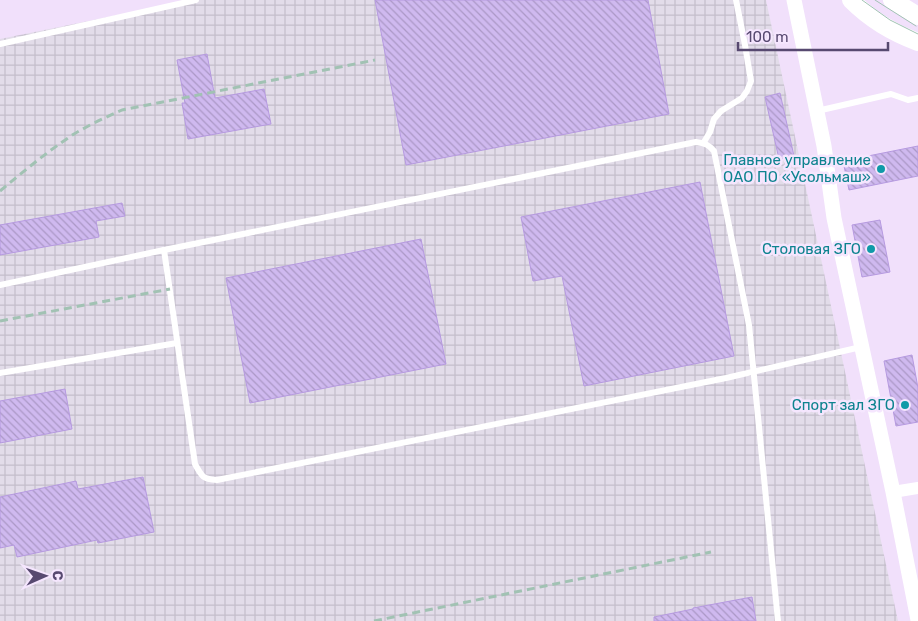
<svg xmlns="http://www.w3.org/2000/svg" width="918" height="621" font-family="Rubik,sans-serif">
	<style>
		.industrial { fill: url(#industrial-grid) }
		.building { fill: url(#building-back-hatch); stroke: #b69ae0 }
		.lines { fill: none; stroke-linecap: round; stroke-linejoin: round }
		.service { stroke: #fff; stroke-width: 6 }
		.minor { stroke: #fff; stroke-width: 12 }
		.tertiary { stroke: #fff; stroke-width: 15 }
		.secondary { stroke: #fff; stroke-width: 18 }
		.tram { stroke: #a1c2b3; stroke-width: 1 }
		.rail { stroke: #a1c2b3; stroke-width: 3; stroke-dasharray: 8 5; stroke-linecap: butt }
		.culture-dot { fill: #0f9aa8; stroke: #f5e6fe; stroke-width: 2 }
		.labels { text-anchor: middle; stroke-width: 5; stroke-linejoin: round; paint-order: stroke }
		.culture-label { font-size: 15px; fill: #0d838f; stroke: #f5e6fe; text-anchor: end }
	</style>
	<defs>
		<pattern id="industrial-grid" width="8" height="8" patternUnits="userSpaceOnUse" patternTransform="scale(1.25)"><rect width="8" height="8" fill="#e2dce9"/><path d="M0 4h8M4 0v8" fill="none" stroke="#c4becb"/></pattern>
		<pattern id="building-back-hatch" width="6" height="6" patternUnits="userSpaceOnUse" patternTransform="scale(1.25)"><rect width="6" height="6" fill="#cfb9ef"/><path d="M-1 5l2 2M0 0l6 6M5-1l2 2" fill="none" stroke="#ab98c6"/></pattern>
	</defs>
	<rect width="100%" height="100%" fill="#f1e0fb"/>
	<path class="industrial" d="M 192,0 L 766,0 L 898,621 L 0,621 L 0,39 Z"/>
	<g class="building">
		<path d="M 375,0 L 648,0 L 669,114 L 406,165 Z"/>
		<path d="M 207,54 L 215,98 L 264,89 L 271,124 L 188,139 L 182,103 L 185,103 L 177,60 Z"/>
		<path d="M 780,93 L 794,156 L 779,159 L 765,97 Z"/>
		<path d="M 918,146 L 918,176 L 849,190 L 843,161 Z"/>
		<path d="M 700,182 L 734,356 L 584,386 L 562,276 L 533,281 L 521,217 Z"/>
		<path d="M 122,203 L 125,216 L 96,221 L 99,237 L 0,255 L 0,225 Z"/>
		<path d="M 880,220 L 890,272 L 862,277 L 852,225 Z"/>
		<path d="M 421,239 L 446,364 L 250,403 L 226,278 Z"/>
		<path d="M 912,355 L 918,388 L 918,422 L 896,426 L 884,361 Z"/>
		<path d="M 65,389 L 72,429 L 0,443 L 0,401 Z"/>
		<path d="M 143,477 L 154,532 L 98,543 L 97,540 L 17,557 L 14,545 L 0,548 L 0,497 L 76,481 L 78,489 Z"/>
		<path d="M 752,597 L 756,621 L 654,621 L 654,617 L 693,609 L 693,608 Z"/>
	</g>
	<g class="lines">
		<g class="service">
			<path d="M 0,44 L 196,0"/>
			<path d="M 817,111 L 891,94 L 908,100 L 918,98"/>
			<path d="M 704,142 L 710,132 L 714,119 L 721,111 L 742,98 L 747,91 L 751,81 L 745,45 L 736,0"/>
			<path d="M 164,250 L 195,464 C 202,477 203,479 217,480 L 726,378 L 861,347"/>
			<path d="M 0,285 L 164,250 L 696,142 C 705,143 709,145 714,151 L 749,325 L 778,621"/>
			<path d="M 0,373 L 177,343"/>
		</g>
		<path class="minor" d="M 893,492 L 918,488"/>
		<path class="tertiary" d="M 794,0 L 824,146 L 834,218 L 893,492 L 918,620"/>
		<g class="secondary">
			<path d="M 851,0 C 869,18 893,33 918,42"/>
			<path d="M 892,0 L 918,16"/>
		</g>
		<g class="tram">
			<path d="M 862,0 L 890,20 L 918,34"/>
			<path d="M 875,0 L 916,26"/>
		</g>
		<g class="rail">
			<path d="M 0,191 C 24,171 48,151 74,134 C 89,125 106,117 122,110 L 375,60"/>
			<path d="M 0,321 L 170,289"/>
			<path d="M 374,621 L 711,552"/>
		</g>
	</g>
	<g class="culture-dot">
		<circle cx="881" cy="169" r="5"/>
		<circle cx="871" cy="249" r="5"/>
		<circle cx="905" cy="405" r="5"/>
	</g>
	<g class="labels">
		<g class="culture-label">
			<text x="871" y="165">Главное управление<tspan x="871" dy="17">ОАО ПО «Усольмаш»</tspan></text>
			<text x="861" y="254">Столовая ЗГО</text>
			<text x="895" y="410">Спорт зал ЗГО</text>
		</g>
	</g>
	<g transform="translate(45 576) rotate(88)" stroke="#f5e6fe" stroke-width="4" paint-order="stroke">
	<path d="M0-4L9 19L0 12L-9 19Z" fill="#574970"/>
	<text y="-8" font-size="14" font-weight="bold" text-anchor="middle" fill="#574970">С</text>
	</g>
	<path d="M738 42v8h150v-8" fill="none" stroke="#574970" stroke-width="2.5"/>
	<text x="746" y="42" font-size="15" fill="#574970" stroke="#f5e6fe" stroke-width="4" paint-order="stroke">100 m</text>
</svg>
